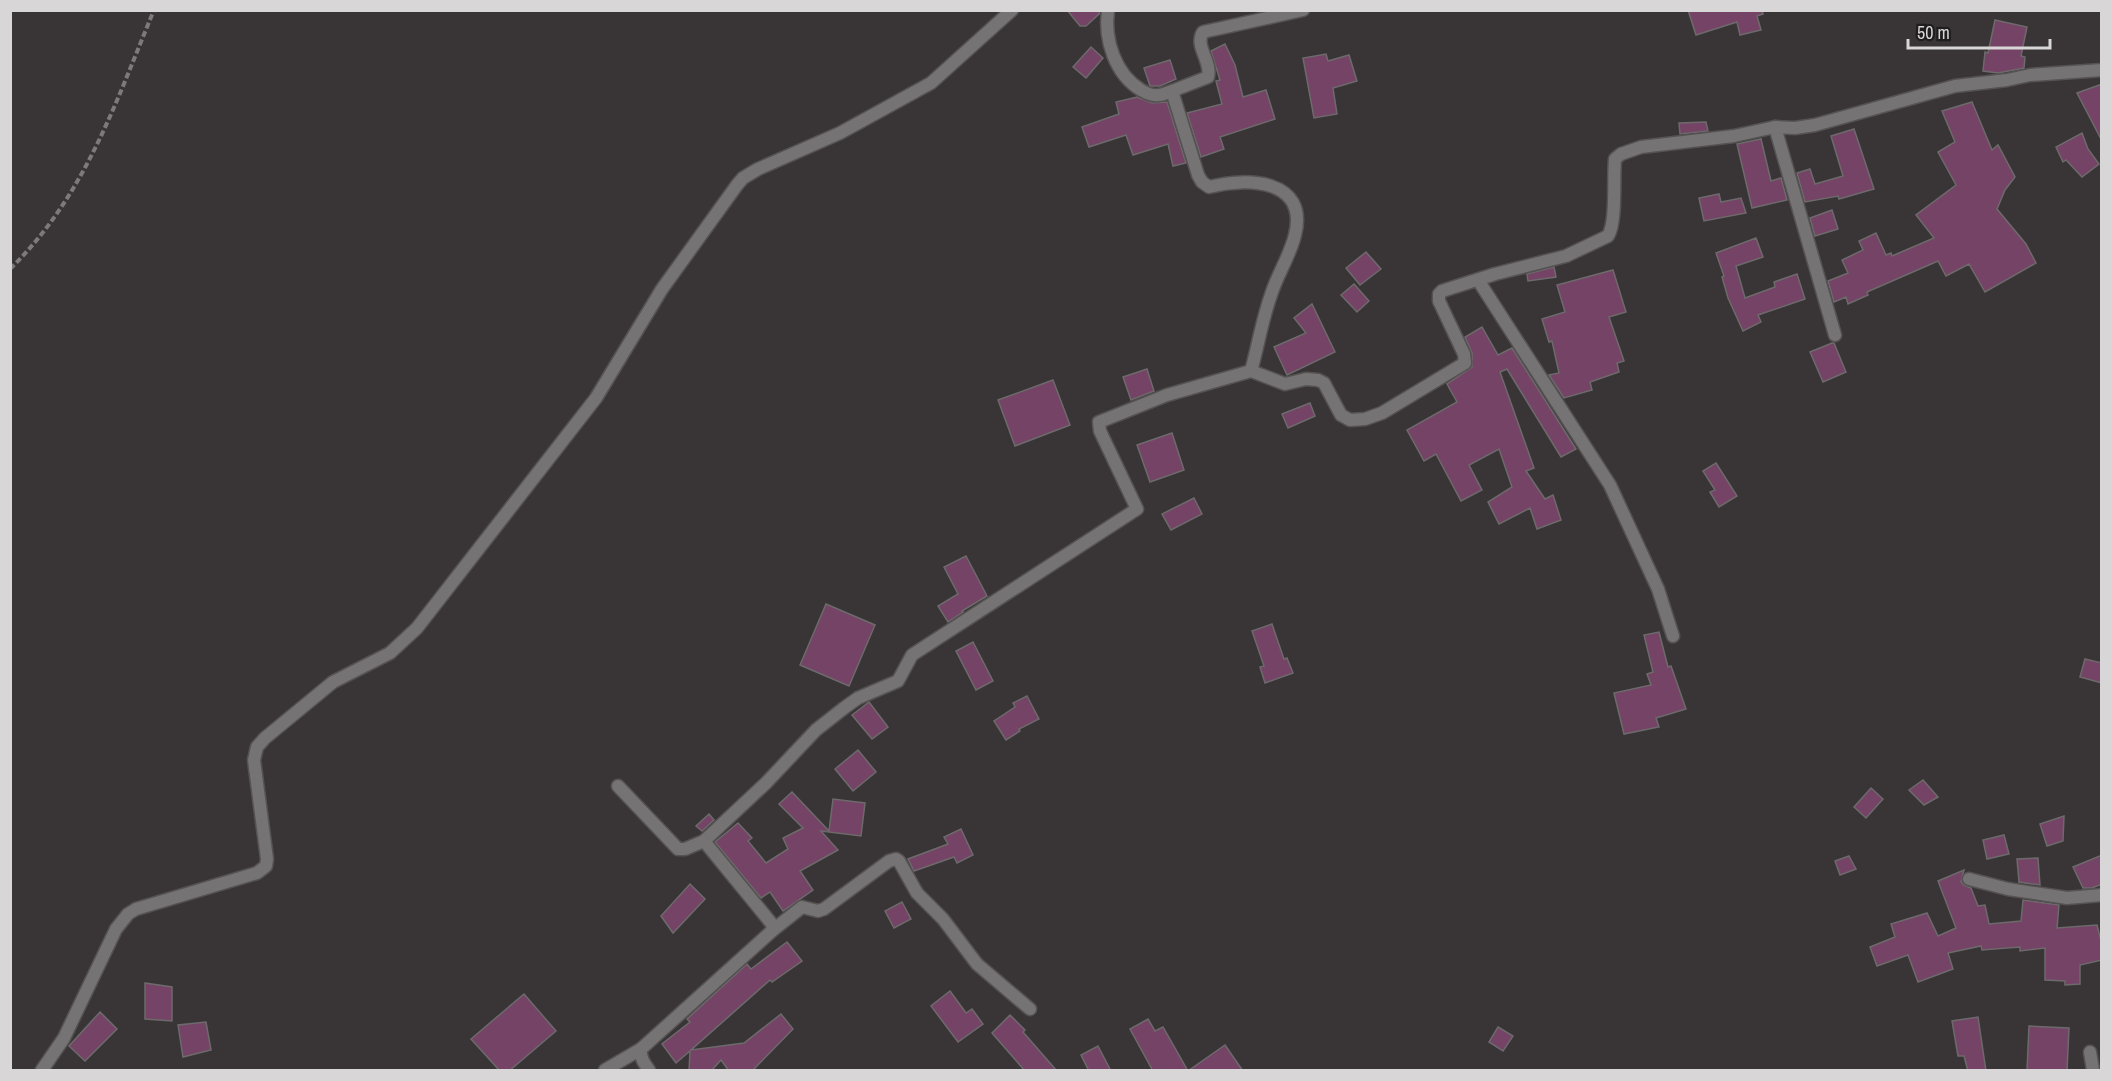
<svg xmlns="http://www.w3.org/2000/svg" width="2112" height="1081" font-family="'Archivo Narrow',sans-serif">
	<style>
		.building { fill: #754365; stroke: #6d6a6c; stroke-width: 1.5 }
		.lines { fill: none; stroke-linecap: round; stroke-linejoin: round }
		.minor-casing { stroke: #565253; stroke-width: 15 }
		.path { stroke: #7d7a7b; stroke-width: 4; stroke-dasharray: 6 3; stroke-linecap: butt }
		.minor { stroke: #757373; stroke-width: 12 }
	</style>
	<rect width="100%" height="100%" fill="#393536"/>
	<g class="building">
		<path d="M 1067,10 L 1100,10 L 1099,14 L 1086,26 L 1080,26 Z"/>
		<path d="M 1688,10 L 1762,10 L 1763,14 L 1757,16 L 1761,30 L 1740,35 L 1737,22 L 1696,35 Z"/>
		<path d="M 1995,20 L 2027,27 L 2021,56 L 2025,57 L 2024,68 L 1998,73 L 1983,71 L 1985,52 L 1988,53 Z"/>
		<path d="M 1225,44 L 1235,65 L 1243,97 L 1266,90 L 1275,119 L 1220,137 L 1224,149 L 1201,157 L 1187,113 L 1222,104 L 1216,81 L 1220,80 L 1211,51 Z"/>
		<path d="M 1091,47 L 1103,58 L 1086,78 L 1073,67 Z"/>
		<path d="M 1326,54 L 1328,61 L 1349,55 L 1357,81 L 1333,88 L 1337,114 L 1314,118 L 1303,58 Z"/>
		<path d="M 1170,60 L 1176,79 L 1160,86 L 1150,86 L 1144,68 Z"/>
		<path d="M 2102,84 L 2102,141 L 2077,93 Z"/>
		<path d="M 1137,97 L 1152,103 L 1167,102 L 1186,163 L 1173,166 L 1168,144 L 1133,155 L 1126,135 L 1089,147 L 1082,127 L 1119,114 L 1116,102 Z"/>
		<path d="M 1972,102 L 1992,150 L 1998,145 L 2015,177 L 2005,190 L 1997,209 L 2026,244 L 2036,263 L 1985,292 L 1969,264 L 1946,276 L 1938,261 L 1867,292 L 1868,295 L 1848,304 L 1846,297 L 1834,302 L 1828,281 L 1848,273 L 1842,260 L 1863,250 L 1859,241 L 1876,233 L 1886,255 L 1891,253 L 1892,256 L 1934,238 L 1916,215 L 1956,185 L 1938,152 L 1955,142 L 1942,111 Z"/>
		<path d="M 1706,122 L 1708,131 L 1680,134 L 1679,123 Z"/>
		<path d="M 1854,129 L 1874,189 L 1839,199 L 1838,196 L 1805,202 L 1797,173 L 1810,169 L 1815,184 L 1843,176 L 1831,136 Z"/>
		<path d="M 2082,133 L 2088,149 L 2099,164 L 2082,177 L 2066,160 L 2063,162 L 2056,147 Z"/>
		<path d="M 1761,139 L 1771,181 L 1781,178 L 1787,200 L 1752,208 L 1737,144 Z"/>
		<path d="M 1719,194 L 1721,202 L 1741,198 L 1746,213 L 1704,221 L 1699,198 Z"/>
		<path d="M 1832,210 L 1838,229 L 1815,236 L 1810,218 Z"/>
		<path d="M 1756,238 L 1763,257 L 1736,266 L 1745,298 L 1775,287 L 1774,282 L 1797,274 L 1805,299 L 1758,315 L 1761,322 L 1743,331 L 1728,298 L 1722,277 L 1724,276 L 1716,253 Z"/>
		<path d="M 1366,252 L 1381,269 L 1360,285 L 1346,268 Z"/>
		<path d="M 1554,267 L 1556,277 L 1528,281 L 1527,274 Z"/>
		<path d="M 1613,270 L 1626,312 L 1609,317 L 1624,361 L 1617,363 L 1619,372 L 1590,382 L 1592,390 L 1564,398 L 1549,375 L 1559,373 L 1552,341 L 1549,342 L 1542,319 L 1565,312 L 1557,285 Z"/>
		<path d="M 1354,284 L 1369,301 L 1357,312 L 1341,295 Z"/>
		<path d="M 1312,304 L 1335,352 L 1287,375 L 1274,347 L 1306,333 L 1294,318 Z"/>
		<path d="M 1482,327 L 1498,355 L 1512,348 L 1576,449 L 1561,457 L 1507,369 L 1500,372 L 1534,468 L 1526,471 L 1545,499 L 1553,495 L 1561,520 L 1537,529 L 1530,508 L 1499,524 L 1488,502 L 1512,487 L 1499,449 L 1469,465 L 1482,490 L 1461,501 L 1436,454 L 1424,461 L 1407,430 L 1457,402 L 1447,384 L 1472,367 L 1472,353 L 1465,337 Z"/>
		<path d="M 1832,343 L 1834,343 L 1846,372 L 1823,382 L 1810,352 Z"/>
		<path d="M 1147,369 L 1154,391 L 1131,400 L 1123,377 Z"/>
		<path d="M 1053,380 L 1070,425 L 1015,446 L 998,400 Z"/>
		<path d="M 1310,403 L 1315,416 L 1288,428 L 1282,414 Z"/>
		<path d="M 1172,433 L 1184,470 L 1150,482 L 1137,445 Z"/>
		<path d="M 1716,463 L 1737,496 L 1719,507 L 1710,492 L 1715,490 L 1703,471 Z"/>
		<path d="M 1194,498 L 1202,514 L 1171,530 L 1162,514 Z"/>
		<path d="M 966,556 L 987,596 L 962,611 L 963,612 L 948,622 L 938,606 L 958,594 L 944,567 Z"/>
		<path d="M 826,604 L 875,625 L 849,686 L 800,665 Z"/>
		<path d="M 1272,624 L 1284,659 L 1287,658 L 1293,673 L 1265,683 L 1260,667 L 1264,666 L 1252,631 Z"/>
		<path d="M 1659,632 L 1668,667 L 1671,666 L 1686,709 L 1656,718 L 1659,727 L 1624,734 L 1614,693 L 1651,685 L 1647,674 L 1653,672 L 1644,635 Z"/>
		<path d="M 973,642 L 993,681 L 976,690 L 956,651 Z"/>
		<path d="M 2085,659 L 2102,663 L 2102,683 L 2080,677 Z"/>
		<path d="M 1027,696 L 1039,719 L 1019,729 L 1020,731 L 1006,740 L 994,721 L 1015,707 L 1013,703 Z"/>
		<path d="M 869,702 L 888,727 L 872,739 L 852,715 Z"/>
		<path d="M 858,750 L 876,772 L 853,791 L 835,769 Z"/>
		<path d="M 1923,780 L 1938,797 L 1924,805 L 1909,790 Z"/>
		<path d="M 1871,788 L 1883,799 L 1866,818 L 1854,807 Z"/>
		<path d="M 792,792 L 829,831 L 833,799 L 865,803 L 861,836 L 821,831 L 838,850 L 800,871 L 813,890 L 783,911 L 770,892 L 761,898 L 715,842 L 738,823 L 752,838 L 748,841 L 766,863 L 788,849 L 783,838 L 803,828 L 779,804 Z"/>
		<path d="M 709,814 L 714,820 L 702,831 L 696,826 Z"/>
		<path d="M 2064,816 L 2063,841 L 2047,846 L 2040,824 Z"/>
		<path d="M 961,829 L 973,855 L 957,863 L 954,857 L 914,871 L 908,859 L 948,844 L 944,837 Z"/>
		<path d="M 2004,835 L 2009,854 L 1987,859 L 1983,840 Z"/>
		<path d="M 2102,855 L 2102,884 L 2092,888 L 2083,888 L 2073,867 Z"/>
		<path d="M 1849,856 L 1856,869 L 1840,875 L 1835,861 Z"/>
		<path d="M 2038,858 L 2040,885 L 2019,882 L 2017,859 Z"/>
		<path d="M 1964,870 L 1961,882 L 1964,885 L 1971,888 L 1978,906 L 1985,905 L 1989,924 L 2021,921 L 2023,900 L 2059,905 L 2057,928 L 2097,925 L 2102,945 L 2102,960 L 2080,965 L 2080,984 L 2065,985 L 2065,981 L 2045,980 L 2045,948 L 2020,951 L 2020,947 L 1982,950 L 1981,946 L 1948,953 L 1953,969 L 1918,982 L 1908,955 L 1877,966 L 1870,947 L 1895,937 L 1891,924 L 1927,913 L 1938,936 L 1956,928 L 1938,881 Z"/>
		<path d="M 690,884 L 705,899 L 673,933 L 661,916 Z"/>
		<path d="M 902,902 L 911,919 L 894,928 L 885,911 Z"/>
		<path d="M 787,942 L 802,961 L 772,982 L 770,980 L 691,1050 L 744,1043 L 781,1014 L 793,1029 L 752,1071 L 729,1071 L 721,1060 L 711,1071 L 689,1071 L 690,1051 L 676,1063 L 662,1044 L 690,1022 L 687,1019 L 747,964 L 751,969 Z"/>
		<path d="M 145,983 L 172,987 L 172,1021 L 145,1019 Z"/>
		<path d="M 950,991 L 966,1013 L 972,1009 L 983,1024 L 958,1042 L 931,1006 Z"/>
		<path d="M 524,994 L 556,1031 L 509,1071 L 500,1071 L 471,1039 Z"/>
		<path d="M 100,1012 L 117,1029 L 85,1061 L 69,1046 Z"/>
		<path d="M 1010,1015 L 1025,1030 L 1023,1032 L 1057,1071 L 1025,1071 L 992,1033 Z"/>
		<path d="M 1978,1017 L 1986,1071 L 1968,1071 L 1964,1056 L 1958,1056 L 1952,1021 Z"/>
		<path d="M 1148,1019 L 1155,1031 L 1163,1027 L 1188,1071 L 1153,1071 L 1130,1029 Z"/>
		<path d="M 206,1022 L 211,1050 L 183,1057 L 178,1025 Z"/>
		<path d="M 2029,1026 L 2069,1028 L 2067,1071 L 2027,1071 Z"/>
		<path d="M 1498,1027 L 1513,1036 L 1503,1051 L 1489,1042 Z"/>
		<path d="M 1225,1045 L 1243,1071 L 1188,1071 Z"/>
		<path d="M 1098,1046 L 1111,1071 L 1089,1071 L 1081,1055 Z"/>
	</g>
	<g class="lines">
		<defs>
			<g id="minor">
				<path d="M 1108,10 C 1104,40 1115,74 1141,90 C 1146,93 1152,96 1158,95 C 1163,95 1168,92 1172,91"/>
				<path d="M 1775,127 L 1835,335"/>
				<path d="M 1478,280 L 1610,485 L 1658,589 L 1673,636"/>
				<path d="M 1251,371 L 1285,384 L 1306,379 L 1318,380 L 1324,383 L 1341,415 L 1350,420 L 1365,419 L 1382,413 L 1465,363 L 1464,354 L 1439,301 L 1439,294 L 1442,291 L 1495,274 L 1566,256 L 1608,236 C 1617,221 1613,179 1615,159 L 1621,154 L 1641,147 L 1734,136 L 1775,127 L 1795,128 L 1815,125 L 1955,86 L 2007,80 L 2030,75 L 2102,70"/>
				<path d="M 618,786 L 678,849 L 685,849 L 704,841 L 766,783 L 816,730 L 844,708 L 858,698 L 898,681 L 912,655 L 1137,509 L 1100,431 L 1099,422 L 1167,395 L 1251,371 C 1258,346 1262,320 1271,295 C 1277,275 1290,256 1295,235 C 1309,179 1247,177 1209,187 L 1202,182 L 1198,175 L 1172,91 L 1208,77 C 1212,61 1194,46 1203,32 L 1303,10"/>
				<path d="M 1969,879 L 2008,889 L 2067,898 L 2102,895"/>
				<path d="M 773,930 L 802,907 L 818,911 L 824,909 L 889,861 L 896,859 L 899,861 L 917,893 L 943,919 L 977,964 L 1030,1009"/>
				<path d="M 2090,1052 L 2093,1070"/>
				<path d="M 42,1070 L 64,1038 L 116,929 L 128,914 L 136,909 L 257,873 L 266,866 L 267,859 L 254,760 L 257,747 L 265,738 L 333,682 L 390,653 L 417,628 L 596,398 L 662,289 L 737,185 L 743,178 L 758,169 L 840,133 L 931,83 L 1012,10"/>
				<path d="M 605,1070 L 641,1049"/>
				<path d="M 649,1070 C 644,1063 640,1058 641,1049 L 773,930 L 772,924 L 704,841"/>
			</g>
		</defs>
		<use href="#minor" class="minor-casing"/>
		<path class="path" d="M 10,269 C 85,196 115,104 154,10"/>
		<use href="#minor" class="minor"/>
	</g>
	<rect width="2112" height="1081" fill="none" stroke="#d8d6d6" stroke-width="24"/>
	<path d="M1908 39v9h142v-9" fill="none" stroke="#d8d6d6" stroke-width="3"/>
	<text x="1917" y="39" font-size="18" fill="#d8d6d6" stroke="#1f1d1d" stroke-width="4.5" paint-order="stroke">50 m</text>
</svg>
